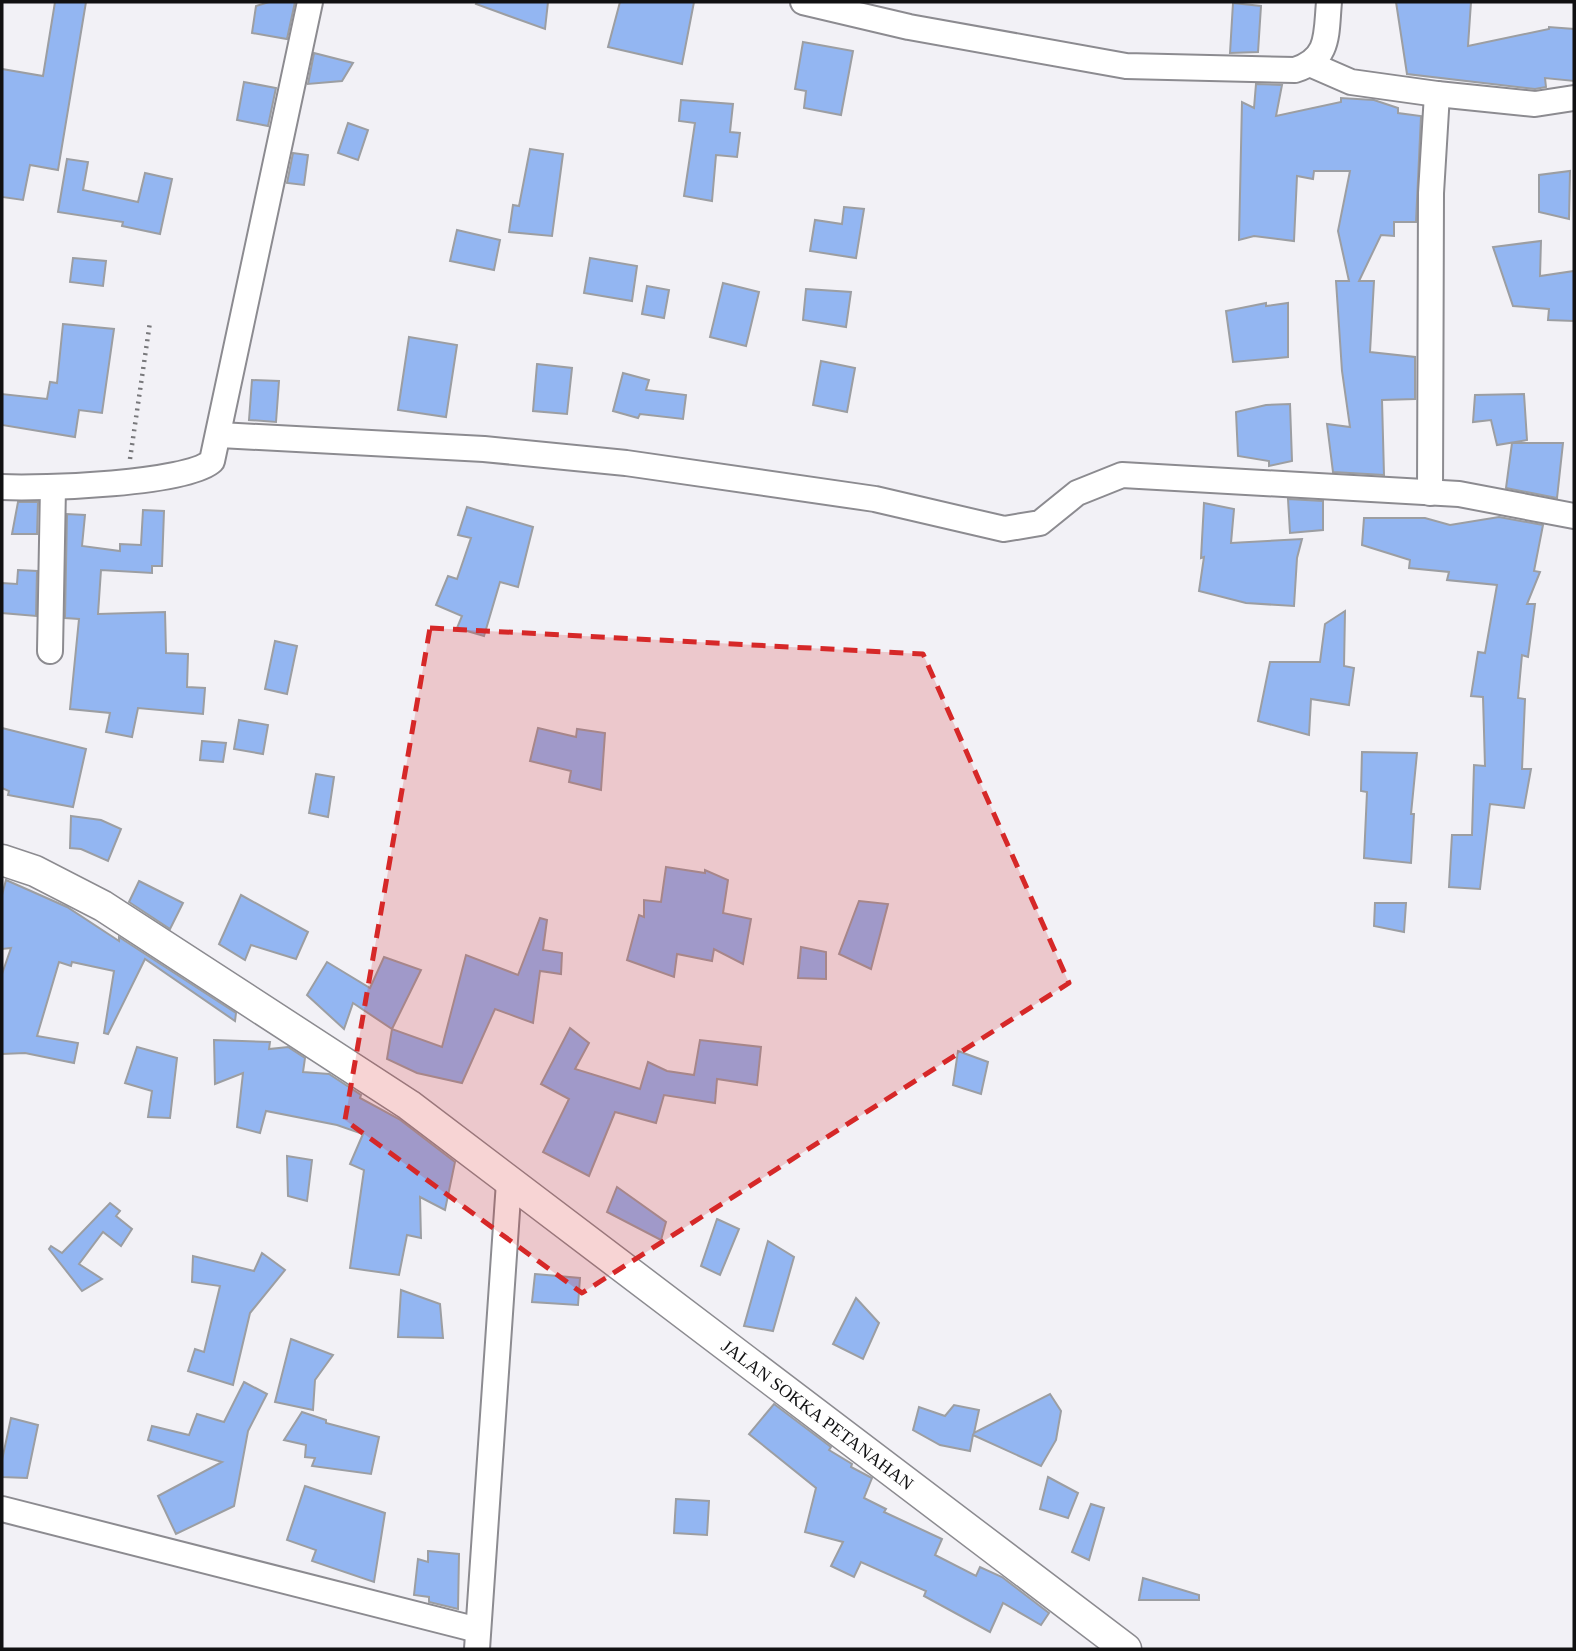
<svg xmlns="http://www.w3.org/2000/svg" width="1576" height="1651" font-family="Georgia,serif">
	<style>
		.building { fill: #93b6f2; stroke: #9c9ea2; stroke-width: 2 }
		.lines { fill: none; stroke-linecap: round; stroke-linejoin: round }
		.minor-casing { stroke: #8c8b90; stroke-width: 28 }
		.major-casing { stroke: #8c8b90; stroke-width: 33 }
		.path { stroke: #78787b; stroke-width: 4.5; stroke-dasharray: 2 5; stroke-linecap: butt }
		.minor { stroke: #fff; stroke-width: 24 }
		.major { stroke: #fff; stroke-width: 30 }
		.marked { fill: #d62828; fill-opacity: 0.2; stroke: #d62828; stroke-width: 5; stroke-dasharray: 14 9; stroke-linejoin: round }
		.labels { text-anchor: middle; stroke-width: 5; stroke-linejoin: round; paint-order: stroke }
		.street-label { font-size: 18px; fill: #111112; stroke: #fff }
	</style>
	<rect width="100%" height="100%" fill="#f2f1f6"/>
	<g class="building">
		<path d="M 55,2 L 86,2 L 58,170 L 30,165 L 23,200 L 2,197 L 2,69 L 43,76 Z"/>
		<path d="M 269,2 L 295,2 L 287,39 L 252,33 L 256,6 Z"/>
		<path d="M 477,2 L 548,2 L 545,29 L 476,4 Z"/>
		<path d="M 620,2 L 694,2 L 682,64 L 608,47 Z"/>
		<path d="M 1396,2 L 1471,2 L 1468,46 L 1549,29 L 1549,27 L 1574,29 L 1574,81 L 1545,78 L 1546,87 L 1535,89 L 1407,74 Z"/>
		<path d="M 1233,3 L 1261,6 L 1258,52 L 1230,53 Z"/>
		<path d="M 803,42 L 853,51 L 841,115 L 804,108 L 806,91 L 795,89 Z"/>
		<path d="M 314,53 L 353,63 L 342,81 L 308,84 Z"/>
		<path d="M 244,82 L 276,88 L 268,126 L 237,120 Z"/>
		<path d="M 1256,84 L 1282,85 L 1276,116 L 1341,102 L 1341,98 L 1374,100 L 1398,108 L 1398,113 L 1421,116 L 1416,222 L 1394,222 L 1394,236 L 1381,235 L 1359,281 L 1374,281 L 1370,352 L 1415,357 L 1415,399 L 1382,400 L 1384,475 L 1333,472 L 1327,424 L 1350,427 L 1342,371 L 1336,281 L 1349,281 L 1338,231 L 1350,171 L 1314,171 L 1313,179 L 1297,176 L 1294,241 L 1254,236 L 1239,240 L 1242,102 L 1254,108 Z"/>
		<path d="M 681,100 L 733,104 L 730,132 L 740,133 L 737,157 L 716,155 L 712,201 L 684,196 L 695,123 L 679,121 Z"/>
		<path d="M 348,123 L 368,130 L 358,160 L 338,153 Z"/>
		<path d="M 530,149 L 563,154 L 552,236 L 509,232 L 513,205 L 519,206 Z"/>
		<path d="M 293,153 L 308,155 L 304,185 L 287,183 Z"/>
		<path d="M 67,159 L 88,162 L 83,190 L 138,202 L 145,173 L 172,179 L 160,234 L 122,226 L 123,222 L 58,212 Z"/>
		<path d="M 1570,171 L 1569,219 L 1539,212 L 1539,175 Z"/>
		<path d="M 844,207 L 864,209 L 856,258 L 810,251 L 815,220 L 842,224 Z"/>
		<path d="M 457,230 L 500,240 L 494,270 L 450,261 Z"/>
		<path d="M 1541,241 L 1540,276 L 1574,271 L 1574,321 L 1548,320 L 1549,309 L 1513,306 L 1493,247 Z"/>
		<path d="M 73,258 L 106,261 L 103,286 L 70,282 Z"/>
		<path d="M 590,258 L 637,266 L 632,301 L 584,293 Z"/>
		<path d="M 723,283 L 759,292 L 746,346 L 710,337 Z"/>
		<path d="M 647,286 L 669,290 L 664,318 L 642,314 Z"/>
		<path d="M 806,289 L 851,292 L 846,327 L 803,320 Z"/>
		<path d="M 1266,303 L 1266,306 L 1288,303 L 1288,357 L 1233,362 L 1226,311 Z"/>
		<path d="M 63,324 L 114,329 L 102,413 L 79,410 L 75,437 L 2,425 L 2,394 L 47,399 L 50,382 L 57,383 Z"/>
		<path d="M 409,337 L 457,345 L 446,417 L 398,410 Z"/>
		<path d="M 821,361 L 855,368 L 847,412 L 813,405 Z"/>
		<path d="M 537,364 L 572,368 L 567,414 L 533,411 Z"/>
		<path d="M 623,373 L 649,380 L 646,390 L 686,395 L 683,419 L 640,414 L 638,418 L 613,411 Z"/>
		<path d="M 252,380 L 279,381 L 276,422 L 249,420 Z"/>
		<path d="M 1524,394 L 1527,440 L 1497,445 L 1491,420 L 1473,422 L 1475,395 Z"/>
		<path d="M 1290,404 L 1292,461 L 1269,466 L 1269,461 L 1238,456 L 1236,412 L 1266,405 Z"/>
		<path d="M 1512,443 L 1563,443 L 1557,498 L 1506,488 Z"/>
		<path d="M 1288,499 L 1323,501 L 1323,530 L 1290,533 Z"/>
		<path d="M 18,502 L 38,502 L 37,534 L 12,534 Z"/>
		<path d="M 1204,503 L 1234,509 L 1231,543 L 1302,539 L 1297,558 L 1294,606 L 1246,603 L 1199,591 L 1204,557 L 1201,558 Z"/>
		<path d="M 467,507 L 533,527 L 518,587 L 500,582 L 484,636 L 457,628 L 462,616 L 436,605 L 448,576 L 457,579 L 471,538 L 458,535 Z"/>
		<path d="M 143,510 L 164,511 L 162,566 L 152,566 L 152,573 L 101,570 L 98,614 L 165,612 L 166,653 L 188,654 L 187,687 L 205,688 L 203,714 L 138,708 L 132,737 L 106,732 L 110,713 L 70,709 L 79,619 L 65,618 L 67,514 L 85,515 L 82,546 L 120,551 L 120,544 L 141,545 Z"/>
		<path d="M 1499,517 L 1543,525 L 1534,571 L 1540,572 L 1527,604 L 1535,604 L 1528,657 L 1522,655 L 1518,698 L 1525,699 L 1522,769 L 1531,769 L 1524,808 L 1490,804 L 1480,889 L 1449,887 L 1452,835 L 1472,835 L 1474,765 L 1485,766 L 1483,697 L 1471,696 L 1478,652 L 1485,653 L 1497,585 L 1447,580 L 1449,572 L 1409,568 L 1410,560 L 1362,545 L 1364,518 L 1425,518 L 1450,525 Z"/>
		<path d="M 18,570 L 37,571 L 36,616 L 2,613 L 2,583 L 17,584 Z"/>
		<path d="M 1345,611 L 1344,666 L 1354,668 L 1349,705 L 1311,699 L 1309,735 L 1258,721 L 1270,662 L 1320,662 L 1325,624 Z"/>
		<path d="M 275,641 L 297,646 L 287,694 L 265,689 Z"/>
		<path d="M 239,720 L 268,725 L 263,754 L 234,749 Z"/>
		<path d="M 2,728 L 86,749 L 73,807 L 8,795 L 9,791 L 2,788 Z"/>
		<path d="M 538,728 L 576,737 L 577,729 L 605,733 L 601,790 L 569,782 L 571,771 L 530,761 Z"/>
		<path d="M 202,741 L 226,743 L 223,762 L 200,760 Z"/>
		<path d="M 1362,752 L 1417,753 L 1411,814 L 1414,814 L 1411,863 L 1364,858 L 1367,792 L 1361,791 Z"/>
		<path d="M 316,774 L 334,777 L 328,817 L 309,813 Z"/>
		<path d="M 71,816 L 101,820 L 121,829 L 108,861 L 81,849 L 70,848 Z"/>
		<path d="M 666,867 L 705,873 L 705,870 L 728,880 L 723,913 L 751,919 L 743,964 L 714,949 L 712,961 L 677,954 L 674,977 L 627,960 L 639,915 L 644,917 L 644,900 L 661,902 Z"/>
		<path d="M 6,880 L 67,907 L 119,941 L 119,937 L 236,1013 L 235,1021 L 145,959 L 108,1034 L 104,1033 L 114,971 L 72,962 L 71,966 L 59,962 L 37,1036 L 78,1043 L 74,1063 L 25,1053 L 2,1054 L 2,974 L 11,948 L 2,949 L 2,895 Z"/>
		<path d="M 139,881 L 183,903 L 170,929 L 129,902 Z"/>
		<path d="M 241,895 L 308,932 L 296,959 L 251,945 L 245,960 L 219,944 Z"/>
		<path d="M 859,901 L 888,904 L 871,969 L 839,954 Z"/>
		<path d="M 1375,903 L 1406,903 L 1404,932 L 1374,926 Z"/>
		<path d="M 540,918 L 547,920 L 543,950 L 562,953 L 561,974 L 540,971 L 533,1023 L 495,1009 L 462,1083 L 417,1073 L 387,1059 L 392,1029 L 442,1047 L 466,955 L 518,975 Z"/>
		<path d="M 801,947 L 826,952 L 826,979 L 798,978 Z"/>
		<path d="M 384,957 L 421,970 L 392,1029 L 353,1003 L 344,1029 L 307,995 L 327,962 L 370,988 Z"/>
		<path d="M 570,1028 L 589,1043 L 575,1069 L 640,1089 L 648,1062 L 667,1071 L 694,1075 L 700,1040 L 761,1047 L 757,1085 L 717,1079 L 715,1103 L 664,1095 L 656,1123 L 615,1112 L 589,1176 L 543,1152 L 569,1099 L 541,1084 Z"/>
		<path d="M 214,1040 L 270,1042 L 269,1049 L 288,1047 L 305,1058 L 303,1072 L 329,1074 L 361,1095 L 360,1098 L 399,1119 L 455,1162 L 445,1210 L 420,1197 L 421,1238 L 407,1235 L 399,1275 L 350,1268 L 364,1170 L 350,1164 L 363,1134 L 337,1125 L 266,1111 L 260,1133 L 237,1127 L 243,1073 L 215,1084 Z"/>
		<path d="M 137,1047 L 177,1058 L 170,1118 L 148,1117 L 152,1091 L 125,1083 Z"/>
		<path d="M 958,1051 L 988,1062 L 981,1094 L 953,1085 Z"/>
		<path d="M 287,1156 L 312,1160 L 307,1201 L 288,1196 Z"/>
		<path d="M 617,1187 L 666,1222 L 661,1240 L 607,1212 Z"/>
		<path d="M 110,1203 L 120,1211 L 116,1216 L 132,1229 L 121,1246 L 103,1232 L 79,1264 L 102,1279 L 82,1291 L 49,1249 L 51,1246 L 62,1253 Z"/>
		<path d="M 717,1219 L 739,1229 L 720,1275 L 701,1266 Z"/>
		<path d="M 768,1241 L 794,1257 L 773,1331 L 744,1326 Z"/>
		<path d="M 262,1253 L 285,1270 L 250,1313 L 233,1385 L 188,1371 L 195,1349 L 204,1352 L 220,1286 L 192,1282 L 193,1256 L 254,1271 Z"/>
		<path d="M 535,1274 L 580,1278 L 578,1305 L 532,1302 Z"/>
		<path d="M 401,1290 L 440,1304 L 443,1338 L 398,1337 Z"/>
		<path d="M 856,1298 L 879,1323 L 863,1359 L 833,1344 Z"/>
		<path d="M 291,1339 L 333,1355 L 315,1380 L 313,1410 L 275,1402 Z"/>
		<path d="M 244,1382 L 267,1394 L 248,1431 L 234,1506 L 176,1534 L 158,1496 L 222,1462 L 148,1440 L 152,1426 L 189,1435 L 197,1414 L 224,1422 Z"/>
		<path d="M 1050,1394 L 1061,1411 L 1056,1440 L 1041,1466 L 973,1435 L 970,1451 L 940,1445 L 913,1430 L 919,1407 L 945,1416 L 954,1405 L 979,1410 L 974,1433 Z"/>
		<path d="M 774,1404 L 831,1447 L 829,1450 L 852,1464 L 851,1467 L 872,1478 L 864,1498 L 886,1509 L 884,1512 L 942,1539 L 935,1555 L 976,1576 L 980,1567 L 1002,1577 L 1049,1613 L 1041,1625 L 1003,1603 L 990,1632 L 924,1596 L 926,1591 L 861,1562 L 854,1577 L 831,1566 L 843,1542 L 805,1532 L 816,1488 L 749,1434 Z"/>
		<path d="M 302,1412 L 326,1420 L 326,1423 L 379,1437 L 371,1474 L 312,1466 L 315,1458 L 305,1457 L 306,1445 L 284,1440 Z"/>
		<path d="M 11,1418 L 38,1425 L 27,1478 L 2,1477 L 2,1460 Z"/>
		<path d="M 1048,1477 L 1078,1493 L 1068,1518 L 1040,1509 Z"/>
		<path d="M 305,1486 L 385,1513 L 374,1582 L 312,1561 L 316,1550 L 287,1540 Z"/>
		<path d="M 676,1499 L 709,1501 L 707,1535 L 674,1533 Z"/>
		<path d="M 1091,1504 L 1104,1508 L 1089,1560 L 1072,1552 Z"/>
		<path d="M 428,1551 L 459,1554 L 458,1609 L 429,1602 L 429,1597 L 414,1595 L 418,1559 L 428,1562 Z"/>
		<path d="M 1143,1578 L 1199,1595 L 1199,1600 L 1139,1600 Z"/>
	</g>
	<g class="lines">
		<defs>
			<g id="minor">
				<path d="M 803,2 L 909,27 L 1126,66 L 1295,70 C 1330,59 1326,34 1329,2"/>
				<path d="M 1312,65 L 1351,82 L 1437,94 L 1535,104 L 1574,98"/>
				<path d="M 220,435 L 484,449 L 626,463 L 875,499 L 1004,529 L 1040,523 L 1077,493 L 1122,475 L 1459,494 L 1574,516"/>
				<path d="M 2,487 C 40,489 188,484 212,461 L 310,2"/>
				<path d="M 1430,493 L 1431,193 L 1437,94"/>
				<path d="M 50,651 L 53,487"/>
				<path d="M 2,1509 L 478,1630"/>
				<path d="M 477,1649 L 509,1182"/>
			</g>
			<g id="major">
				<path id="s1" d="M 2,860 L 35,871 L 103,906 L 409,1105 L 1126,1649"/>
			</g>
		</defs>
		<use href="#minor" class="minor-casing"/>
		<use href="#major" class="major-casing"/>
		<path class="path" d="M 130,459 L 150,322"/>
		<use href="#minor" class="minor"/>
		<use href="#major" class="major"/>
	</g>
	<path class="marked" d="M 430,628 L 923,654 L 1069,983 L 582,1293 L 345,1120 Z"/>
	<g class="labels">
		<g class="street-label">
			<text dy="6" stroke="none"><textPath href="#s1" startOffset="989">JALAN SOKKA PETANAHAN</textPath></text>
		</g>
	</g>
	<rect width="1576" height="1651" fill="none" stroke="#111112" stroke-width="7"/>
</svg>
